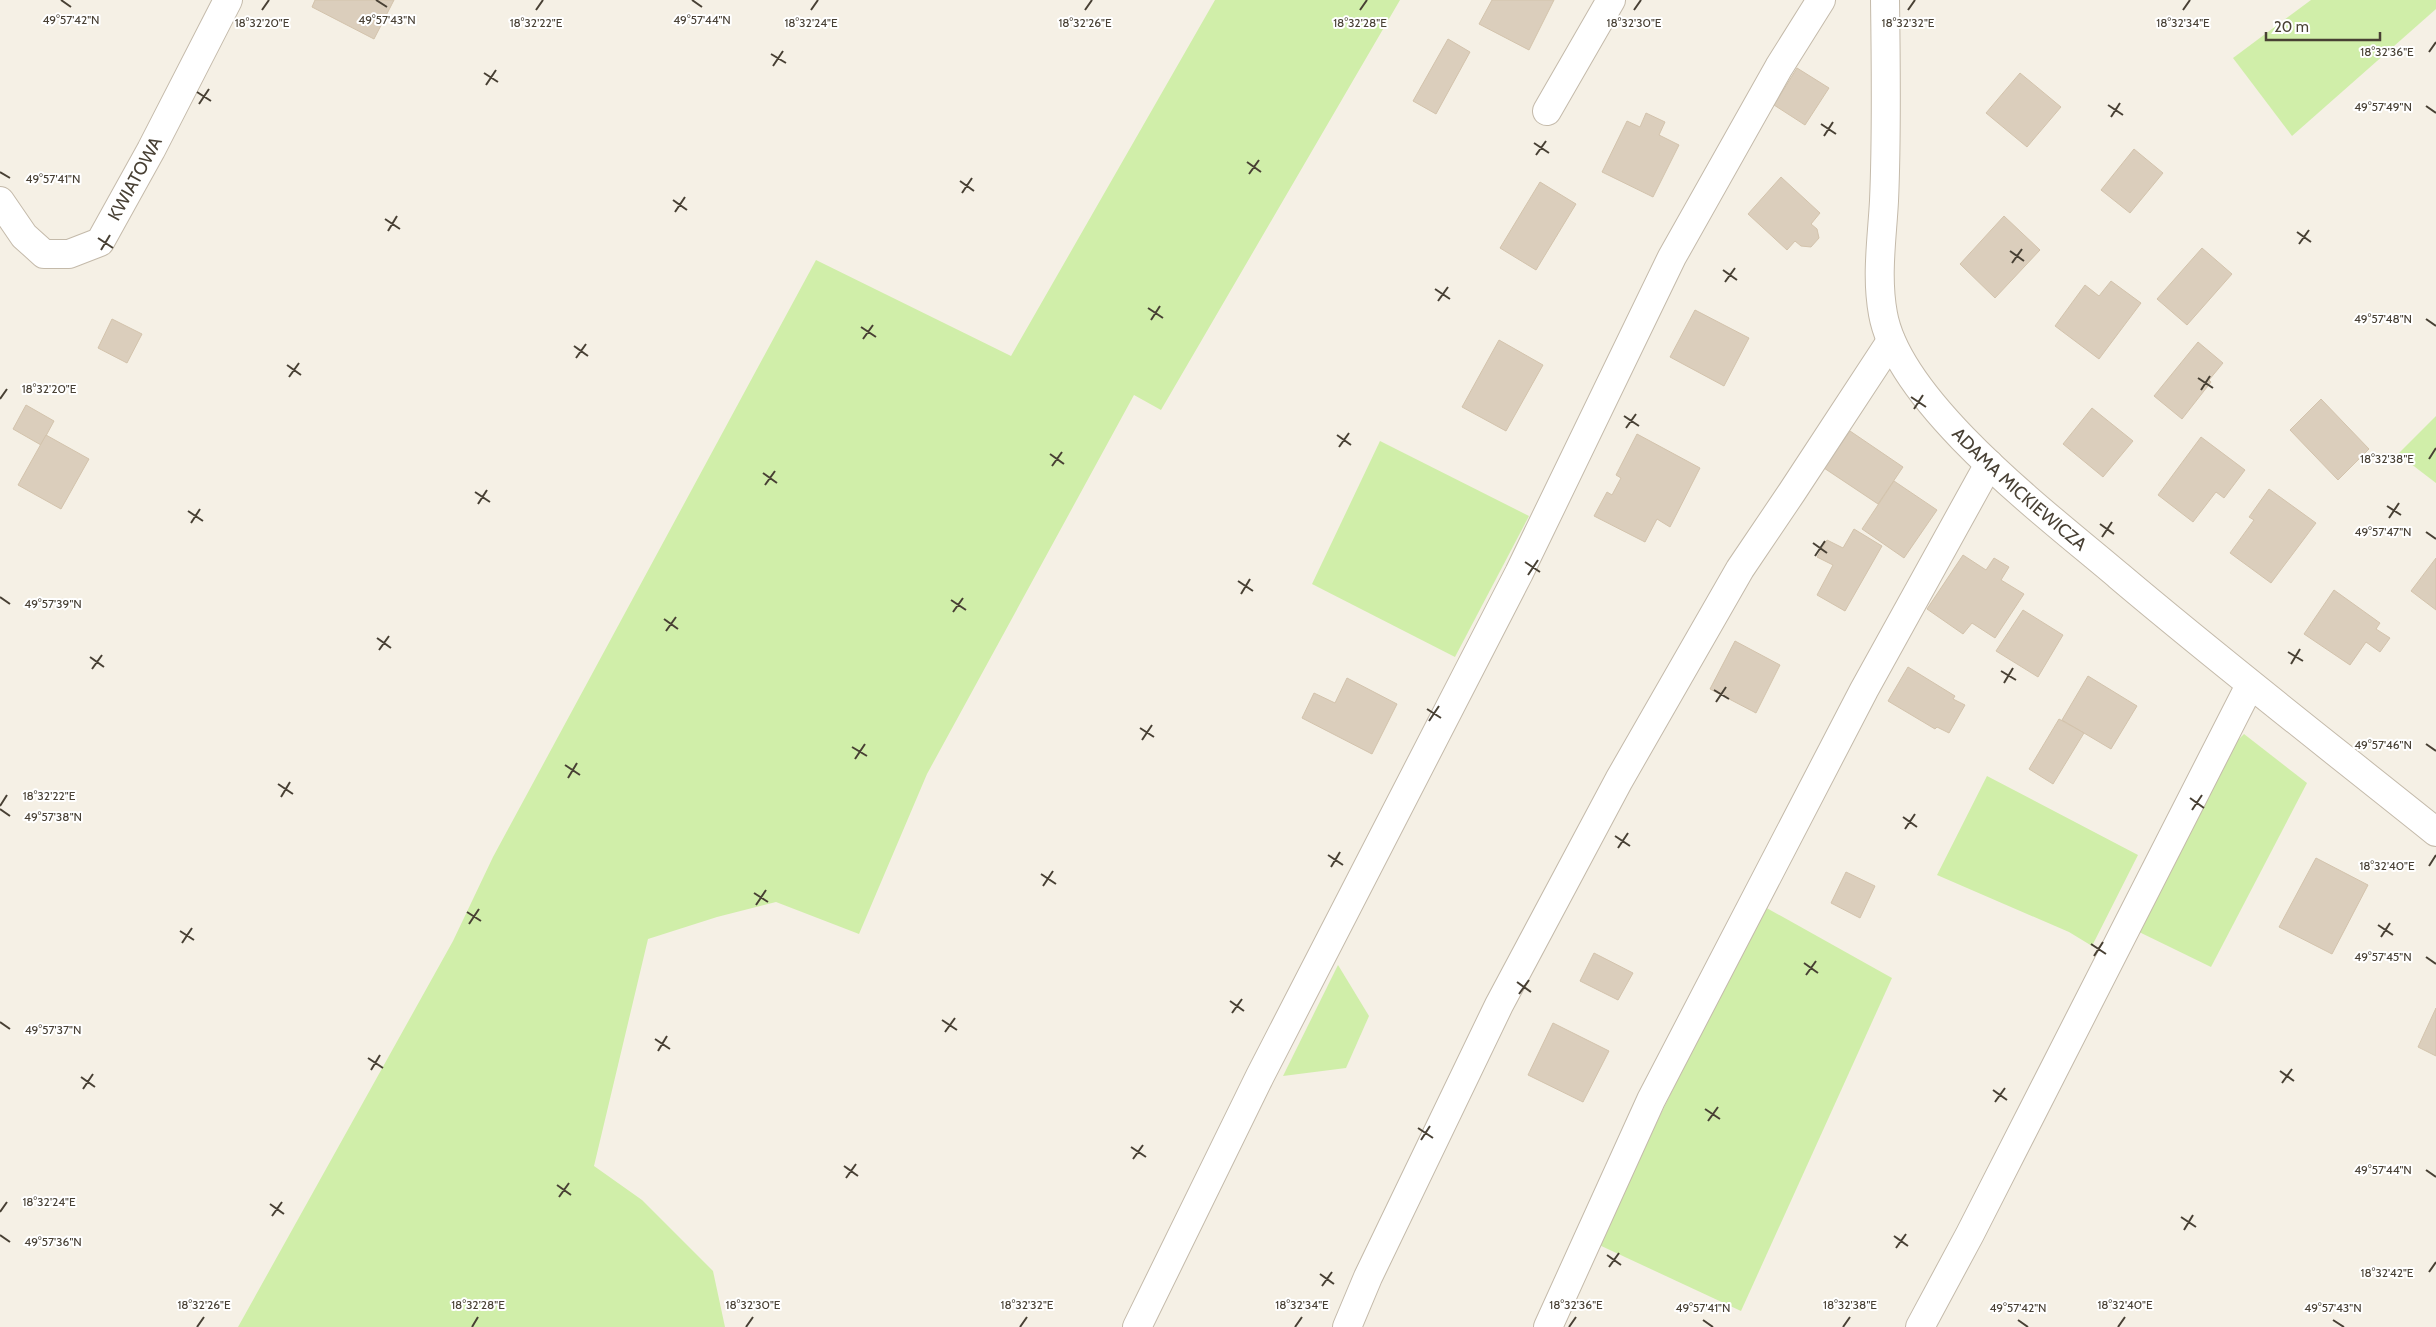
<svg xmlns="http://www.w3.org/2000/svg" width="2436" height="1327" font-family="Cabin,sans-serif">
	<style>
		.green { fill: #d0eea9 }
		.building { fill: #dbcebc; stroke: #d3c3ac }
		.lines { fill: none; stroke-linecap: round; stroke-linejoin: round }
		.minor-casing { stroke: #c4baaa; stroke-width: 30 }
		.minor { stroke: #fff; stroke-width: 28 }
		.ticks { fill: none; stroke: #484034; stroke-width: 2 }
		.labels { text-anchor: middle; stroke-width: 4; stroke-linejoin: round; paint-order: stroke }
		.street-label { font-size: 18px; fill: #484034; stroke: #fff }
		.ticks-label { font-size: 12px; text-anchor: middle; fill: #484034; stroke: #fff; stroke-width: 4; stroke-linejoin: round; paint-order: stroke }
	</style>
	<rect width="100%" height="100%" fill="#f5f0e5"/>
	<g class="green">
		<path d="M 1215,0 L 1400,0 L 1161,410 L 1134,395 L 927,774 L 859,934 L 776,902 L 717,917 L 648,939 L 594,1166 L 642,1200 L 713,1271 L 725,1327 L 238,1327 L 453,941 L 493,857 L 816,260 L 1011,356 Z"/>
		<path d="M 2311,0 L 2436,0 L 2436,9 L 2292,136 L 2233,58 Z"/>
		<path d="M 2436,416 L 2436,483 L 2398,454 Z"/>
		<path d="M 1380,441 L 1529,516 L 1455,657 L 1312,584 Z"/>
		<path d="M 2244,734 L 2307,783 L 2211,967 L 2135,930 L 2230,748 Z"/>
		<path d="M 1987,776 L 2138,855 L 2092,946 L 2069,932 L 1937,875 Z"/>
		<path d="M 1763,906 L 1892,978 L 1741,1311 L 1597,1244 Z"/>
		<path d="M 1338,965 L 1369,1016 L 1346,1068 L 1283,1076 Z"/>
	</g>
	<g class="building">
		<path d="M 315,0 L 394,0 L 374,39 L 312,7 Z"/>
		<path d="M 1492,0 L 1554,0 L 1529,50 L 1479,24 Z"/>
		<path d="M 1448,39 L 1470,52 L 1436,114 L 1413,101 Z"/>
		<path d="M 1797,68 L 1829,88 L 1805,125 L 1774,105 Z"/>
		<path d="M 2020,73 L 2061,107 L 2027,147 L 1986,113 Z"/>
		<path d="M 1646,113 L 1665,122 L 1659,135 L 1679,145 L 1653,197 L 1602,172 L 1627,121 L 1640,127 Z"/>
		<path d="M 2134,149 L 2163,173 L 2130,213 L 2101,190 Z"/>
		<path d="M 1781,177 L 1820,213 L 1811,224 L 1817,229 L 1819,238 L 1811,247 L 1801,246 L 1795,241 L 1787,250 L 1748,214 Z"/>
		<path d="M 1540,182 L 1576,204 L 1536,270 L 1500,248 Z"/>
		<path d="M 2004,216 L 2040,250 L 1995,298 L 1960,264 Z"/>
		<path d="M 2202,248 L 2232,274 L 2187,325 L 2157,299 Z"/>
		<path d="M 2111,281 L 2141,303 L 2099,359 L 2055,326 L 2085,285 L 2099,296 Z"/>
		<path d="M 1695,310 L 1749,338 L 1724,386 L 1670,357 Z"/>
		<path d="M 112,319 L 142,334 L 127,363 L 98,348 Z"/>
		<path d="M 1499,340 L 1543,365 L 1506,431 L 1462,407 Z"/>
		<path d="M 2198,342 L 2223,363 L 2209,380 L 2211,382 L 2182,419 L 2154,396 Z"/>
		<path d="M 2321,399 L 2369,449 L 2338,480 L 2290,430 Z"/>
		<path d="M 26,405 L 54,421 L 41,445 L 13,429 Z"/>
		<path d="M 2092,408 L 2133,441 L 2103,477 L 2063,444 Z"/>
		<path d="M 1850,431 L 1903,467 L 1878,504 L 1824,468 Z"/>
		<path d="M 1637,434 L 1700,468 L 1670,527 L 1657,519 L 1645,542 L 1594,516 L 1607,492 L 1612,495 L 1621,478 L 1616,475 Z"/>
		<path d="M 46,435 L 89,459 L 61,509 L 18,485 Z"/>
		<path d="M 2201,437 L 2245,470 L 2224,498 L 2216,492 L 2193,522 L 2158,495 Z"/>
		<path d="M 1894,481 L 1937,510 L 1904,558 L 1862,529 Z"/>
		<path d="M 2269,489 L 2316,523 L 2271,583 L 2230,553 L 2254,520 L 2249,517 Z"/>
		<path d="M 1854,529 L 1882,546 L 1845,611 L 1817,595 L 1833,565 L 1817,557 L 1827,540 L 1843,548 Z"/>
		<path d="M 1963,555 L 1986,570 L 1994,558 L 2009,567 L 2001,580 L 2024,594 L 1995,638 L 1972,623 L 1963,634 L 1927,609 Z"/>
		<path d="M 2436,558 L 2436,610 L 2411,591 Z"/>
		<path d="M 2334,590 L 2380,623 L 2376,629 L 2390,638 L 2380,652 L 2366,642 L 2350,665 L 2304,634 Z"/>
		<path d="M 2023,610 L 2063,635 L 2038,677 L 1996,651 Z"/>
		<path d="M 1735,641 L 1780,665 L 1756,713 L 1710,689 Z"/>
		<path d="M 1908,667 L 1955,696 L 1953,699 L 1965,705 L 1949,733 L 1937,727 L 1935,729 L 1888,701 Z"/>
		<path d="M 2088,676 L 2137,706 L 2111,749 L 2062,720 Z"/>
		<path d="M 1347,678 L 1397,704 L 1372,754 L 1302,718 L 1314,693 L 1335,703 Z"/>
		<path d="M 2059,719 L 2084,733 L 2053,784 L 2029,769 Z"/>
		<path d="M 2316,858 L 2368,885 L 2332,954 L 2279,927 Z"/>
		<path d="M 1846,872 L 1875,886 L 1860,918 L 1831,903 Z"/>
		<path d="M 1594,953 L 1633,973 L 1618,1000 L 1580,981 Z"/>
		<path d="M 2436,1008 L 2436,1056 L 2418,1047 Z"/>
		<path d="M 1553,1023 L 1609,1051 L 1583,1102 L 1528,1075 Z"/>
	</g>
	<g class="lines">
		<defs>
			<g id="minor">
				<path id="s1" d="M 1885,0 C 1886,67 1887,134 1884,201 C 1882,239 1876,276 1883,314 C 1899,404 2051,518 2119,576 C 2223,664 2330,747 2436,832"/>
				<path d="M 1547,111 L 1611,0"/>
				<path id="s2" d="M 0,201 L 24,236 L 44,254 L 69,254 L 100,242 L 151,150 L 228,0"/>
				<path d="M 1137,1327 L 1260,1076 L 1519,573 L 1672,257 L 1779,67 L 1821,0"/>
				<path d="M 1347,1327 L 1368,1277 L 1499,1005 L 1619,780 L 1740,569 L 1792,492 L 1891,341"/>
				<path d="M 1548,1327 L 1651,1100 L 1864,690 L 1989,464"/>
				<path d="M 1920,1327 L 1970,1234 L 2250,685"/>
			</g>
		</defs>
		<use href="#minor" class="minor-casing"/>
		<use href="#minor" class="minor"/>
	</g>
	<path class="ticks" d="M 61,0 L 71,7M 376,0 L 387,7M 692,0 L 702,7M 262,10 L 269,0M 536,10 L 543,0M 811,10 L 818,0M 1085,10 L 1092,0M 1360,10 L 1367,0M 1634,10 L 1641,0M 1908,10 L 1915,0M 2183,10 L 2190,0M 2429,52 L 2436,42M 771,54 L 786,63M 773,66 L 783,51M 484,73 L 498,82M 486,85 L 496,70M 197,92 L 211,101M 199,104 L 209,89M 2108,105 L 2123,115M 2426,106 L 2436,113M 2111,117 L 2120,103M 1821,124 L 1836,134M 1824,136 L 1833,122M 1534,143 L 1549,153M 1536,155 L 1546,141M 1247,162 L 1261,172M 0,172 L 10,178M 1249,174 L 1259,160M 960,181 L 974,191M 962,193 L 972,178M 673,200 L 687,210M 675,212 L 685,197M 385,219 L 400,229M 388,231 L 397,216M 2297,232 L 2311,242M 98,238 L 113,248M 2299,244 L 2309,230M 101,250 L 110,235M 2010,251 L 2024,261M 2012,263 L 2022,249M 1723,270 L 1737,280M 1725,282 L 1735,268M 1435,289 L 1450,299M 1438,301 L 1448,287M 1148,308 L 1163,318M 2426,319 L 2436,326M 1151,320 L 1160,306M 861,327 L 876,337M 863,339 L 873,325M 574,346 L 588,356M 576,358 L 586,344M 287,365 L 301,375M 289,377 L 299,363M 2198,378 L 2213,388M 2201,390 L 2210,376M 1911,397 L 1926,407M 0,399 L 7,389M 1914,409 L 1923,395M 1624,416 L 1639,426M 1626,428 L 1636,414M 1337,435 L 1351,445M 1339,447 L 1349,433M 1050,454 L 1064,464M 2429,459 L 2436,448M 1052,466 L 1062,452M 763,473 L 777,483M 765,485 L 775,471M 475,492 L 490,502M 478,504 L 487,490M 2387,506 L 2401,515M 188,511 L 203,521M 2389,518 L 2399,503M 191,523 L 200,509M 2100,524 L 2114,534M 2426,532 L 2436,539M 2102,537 L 2112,522M 1813,543 L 1827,553M 1815,556 L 1825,541M 1525,562 L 1540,572M 1528,575 L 1538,560M 1238,581 L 1253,591M 1241,594 L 1250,579M 0,597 L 10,604M 951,600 L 966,610M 953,612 L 963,598M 664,619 L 678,629M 666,631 L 676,617M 377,638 L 391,648M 379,650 L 389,636M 2288,652 L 2303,661M 90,657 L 104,667M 2291,664 L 2300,649M 92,669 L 102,655M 2001,671 L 2016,680M 2004,683 L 2013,668M 1714,690 L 1729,699M 1716,702 L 1726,687M 1427,709 L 1441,718M 1429,721 L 1439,706M 1140,728 L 1154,737M 1142,740 L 1152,725M 2426,744 L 2436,751M 852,747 L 867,756M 855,759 L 865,744M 565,765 L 580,775M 568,778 L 577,763M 278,784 L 293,794M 281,797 L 290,782M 2190,798 L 2204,808M 0,806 L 7,795M 0,809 L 10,816M 2192,810 L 2202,795M 1903,817 L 1917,827M 1905,829 L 1915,814M 1615,836 L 1630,846M 1618,848 L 1628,833M 1328,855 L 1343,865M 2429,866 L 2436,855M 1331,867 L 1340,852M 1041,874 L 1056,884M 1043,886 L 1053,871M 754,893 L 768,902M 756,905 L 766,890M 467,912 L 481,921M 469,924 L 479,909M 2378,925 L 2393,935M 180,931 L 194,940M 2381,937 L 2390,923M 182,943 L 192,928M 2091,944 L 2106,954M 2094,956 L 2103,942M 2426,957 L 2436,964M 1804,963 L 1818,973M 1806,975 L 1816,961M 1517,982 L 1531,992M 1519,994 L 1529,980M 1230,1001 L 1244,1011M 1232,1013 L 1242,999M 942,1020 L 957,1030M 0,1022 L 10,1029M 945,1032 L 955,1018M 655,1039 L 670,1049M 658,1051 L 667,1036M 368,1058 L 383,1068M 371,1070 L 380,1055M 2280,1071 L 2294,1081M 81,1077 L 95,1087M 2282,1083 L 2292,1069M 83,1089 L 93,1074M 1993,1090 L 2007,1100M 1995,1102 L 2005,1088M 1705,1109 L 1720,1119M 1708,1121 L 1718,1107M 1418,1128 L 1433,1138M 1421,1140 L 1430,1126M 1131,1147 L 1146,1157M 1133,1159 L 1143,1145M 844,1166 L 858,1176M 2426,1170 L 2436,1177M 846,1178 L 856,1164M 557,1185 L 571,1195M 559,1197 L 569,1183M 270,1204 L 284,1214M 0,1212 L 7,1202M 272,1216 L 282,1202M 2181,1217 L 2196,1227M 2184,1230 L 2193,1215M 0,1235 L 10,1242M 1894,1236 L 1908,1246M 1896,1248 L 1906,1234M 1607,1255 L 1621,1265M 1609,1267 L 1619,1253M 2429,1272 L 2436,1262M 1320,1274 L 1334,1284M 1322,1286 L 1332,1272M 1703,1320 L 1713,1327M 2018,1320 L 2028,1327M 2333,1320 L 2344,1327M 197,1327 L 204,1317M 472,1327 L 478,1317M 746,1327 L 753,1317M 1020,1327 L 1027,1317M 1295,1327 L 1302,1317M 1569,1327 L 1576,1317M 1843,1327 L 1850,1317M 2118,1327 L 2125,1317"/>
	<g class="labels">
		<g class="street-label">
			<text dy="6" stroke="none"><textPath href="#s2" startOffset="200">KWIATOWA</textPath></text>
			<text dy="6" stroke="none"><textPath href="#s1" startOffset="540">ADAMA MICKIEWICZA</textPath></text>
		</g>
	</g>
	<g class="ticks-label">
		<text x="71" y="24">49°57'42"N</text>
		<text x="387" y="24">49°57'43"N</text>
		<text x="702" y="24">49°57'44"N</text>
		<text x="262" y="27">18°32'20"E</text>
		<text x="536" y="27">18°32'22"E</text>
		<text x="1085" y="27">18°32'26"E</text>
		<text x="1360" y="27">18°32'28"E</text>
		<text x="811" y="27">18°32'24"E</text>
		<text x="1634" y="27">18°32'30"E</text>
		<text x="1908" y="27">18°32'32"E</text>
		<text x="2183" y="27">18°32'34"E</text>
		<text x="2387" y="56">18°32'36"E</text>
		<text x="2383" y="111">49°57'49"N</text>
		<text x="53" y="183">49°57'41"N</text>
		<text x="2383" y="323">49°57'48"N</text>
		<text x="49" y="393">18°32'20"E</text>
		<text x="2387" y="463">18°32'38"E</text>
		<text x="2383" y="536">49°57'47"N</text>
		<text x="53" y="608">49°57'39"N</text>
		<text x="2383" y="749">49°57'46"N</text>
		<text x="49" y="800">18°32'22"E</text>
		<text x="53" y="821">49°57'38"N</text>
		<text x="2387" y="870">18°32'40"E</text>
		<text x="2383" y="961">49°57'45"N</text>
		<text x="53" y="1034">49°57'37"N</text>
		<text x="2383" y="1174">49°57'44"N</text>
		<text x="49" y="1206">18°32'24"E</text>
		<text x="53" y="1246">49°57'36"N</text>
		<text x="2387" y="1277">18°32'42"E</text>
		<text x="204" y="1309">18°32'26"E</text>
		<text x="478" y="1309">18°32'28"E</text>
		<text x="753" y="1309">18°32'30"E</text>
		<text x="1027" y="1309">18°32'32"E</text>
		<text x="1302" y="1309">18°32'34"E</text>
		<text x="1576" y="1309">18°32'36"E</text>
		<text x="1850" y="1309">18°32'38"E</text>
		<text x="2125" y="1309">18°32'40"E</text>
		<text x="1703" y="1312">49°57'41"N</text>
		<text x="2018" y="1312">49°57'42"N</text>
		<text x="2333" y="1312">49°57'43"N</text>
	</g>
	<path d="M2266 32v8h114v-8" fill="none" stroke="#484034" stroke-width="2.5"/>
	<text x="2274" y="32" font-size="15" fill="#484034" stroke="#ffffff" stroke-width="4" paint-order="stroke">20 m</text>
</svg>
